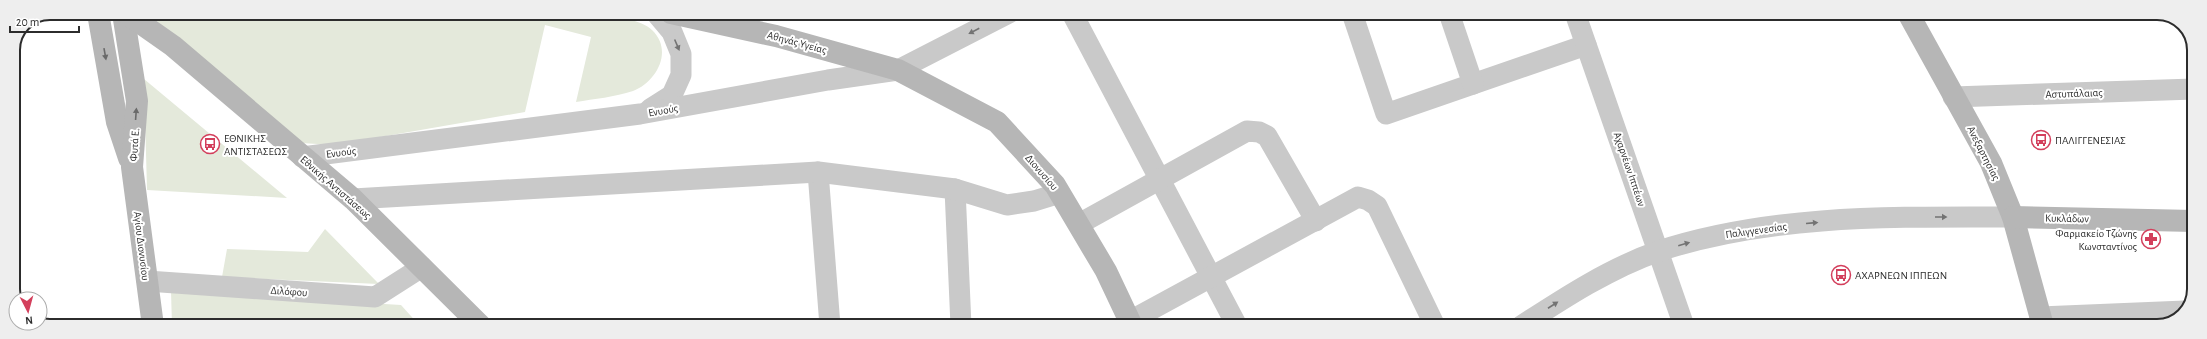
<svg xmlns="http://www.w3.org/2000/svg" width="2207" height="339" font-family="'Alegreya Sans',sans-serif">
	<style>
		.green { fill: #e4e9db }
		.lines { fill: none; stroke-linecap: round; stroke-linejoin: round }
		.street { stroke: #c9c9c9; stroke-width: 21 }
		.secondary { stroke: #b6b6b6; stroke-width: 22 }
		.oneway { fill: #737373 }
		.oneway2 { fill: #6a6a6a }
		.labels { text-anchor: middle; stroke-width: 4; stroke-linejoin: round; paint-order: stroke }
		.street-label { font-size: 11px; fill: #2c2c2c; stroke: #fff }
		.poi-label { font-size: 11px; fill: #2c2c2c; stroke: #fff; text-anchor: start }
		.rim { fill: none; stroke: #2c2c2c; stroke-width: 2 }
	</style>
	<rect width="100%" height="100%" fill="#fff"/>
	<g class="green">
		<path d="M 151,13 L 600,13 C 614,16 642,20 652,30 C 674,51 656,82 633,91 C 615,97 594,99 576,102 L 591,37 L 545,25 L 525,112 L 334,145 L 301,143 L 154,19 Z"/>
		<path d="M 144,79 L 287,198 L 147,190 Z"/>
		<path d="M 325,229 L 379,284 L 222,277 L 227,249 L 308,252 Z"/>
		<path d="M 171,291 L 401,305 L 420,326 L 172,326 Z"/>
	</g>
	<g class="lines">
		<g class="street">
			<path d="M 1072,13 L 1237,326"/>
			<path d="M 1352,13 L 1386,114 L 1586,45"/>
			<path d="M 1449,13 L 1473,84"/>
			<path d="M 1575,13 L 1684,326"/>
			<path d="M 1953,97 L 2194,89"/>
			<path d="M 650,109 L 672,95 L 681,75 L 681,54 L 672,32 L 656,13"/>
			<path d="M 302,157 L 640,114 L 828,80 L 898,70 L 1009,13"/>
			<path d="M 818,172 L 830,326"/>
			<path d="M 955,189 L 961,326"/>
			<path d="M 353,199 L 818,172 L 955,189 L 1007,205 L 1034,201 L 1060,193"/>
			<path d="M 1079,224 L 1247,131 L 1259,132 L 1267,136 L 1316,221"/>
			<path d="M 147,281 L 375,297 L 422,267"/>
			<path d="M 2040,317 L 2185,311"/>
			<path d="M 1130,321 L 1358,197 L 1368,200 L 1377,206 L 1435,326"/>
			<path d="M 1521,326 C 1564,298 1610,268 1659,251 C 1772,214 1895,217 2013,217"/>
		</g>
		<g class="secondary">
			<path d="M 98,13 L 117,122 L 129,158"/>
			<path d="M 123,13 L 137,101 L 132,167 L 153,326"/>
			<path d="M 126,13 L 173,46 L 353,199 L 481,326"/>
			<path d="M 671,13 L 776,36 L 898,70 L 997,122 L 1055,185 L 1106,271 L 1132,326"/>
			<path d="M 1908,13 L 1991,163 L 2013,217 L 2043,326"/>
			<path d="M 2013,217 L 2194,221"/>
		</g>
	</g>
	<defs><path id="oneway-solid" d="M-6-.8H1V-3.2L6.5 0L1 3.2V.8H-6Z"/></defs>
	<g class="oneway">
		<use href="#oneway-solid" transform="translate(974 31) rotate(152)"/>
		<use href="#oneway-solid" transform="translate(677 45) rotate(67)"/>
		<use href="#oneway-solid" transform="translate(1941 217)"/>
		<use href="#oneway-solid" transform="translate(1812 223) rotate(-5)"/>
		<use href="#oneway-solid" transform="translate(1684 244) rotate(-16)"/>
		<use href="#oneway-solid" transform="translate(1553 305) rotate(-33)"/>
	</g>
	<g class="oneway2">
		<use href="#oneway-solid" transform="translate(105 54) rotate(80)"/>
		<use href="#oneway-solid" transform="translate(136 114) rotate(-86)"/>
	</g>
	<defs>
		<symbol id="bus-ring" viewBox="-11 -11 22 22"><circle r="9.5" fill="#fff" stroke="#d33f5c" stroke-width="1.5"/><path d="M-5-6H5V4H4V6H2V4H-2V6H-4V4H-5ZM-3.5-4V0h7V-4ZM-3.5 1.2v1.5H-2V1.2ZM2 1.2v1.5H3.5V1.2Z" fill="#d33f5c"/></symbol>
		<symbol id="pharmacy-ring" viewBox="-11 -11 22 22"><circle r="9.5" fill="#fff" stroke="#d33f5c" stroke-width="1.5"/><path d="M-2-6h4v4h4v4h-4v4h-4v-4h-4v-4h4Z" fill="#d33f5c"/></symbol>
	</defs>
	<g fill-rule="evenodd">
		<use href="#bus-ring" x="2030" y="129" width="22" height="22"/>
		<use href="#bus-ring" x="199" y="133" width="22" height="22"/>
		<use href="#pharmacy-ring" x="2140" y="228" width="22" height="22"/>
		<use href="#bus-ring" x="1830" y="264" width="22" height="22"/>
	</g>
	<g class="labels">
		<g class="street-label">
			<text transform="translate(797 42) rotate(15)" y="4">Αθηνάς Υγείας</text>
			<text transform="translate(2074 93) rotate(-2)" y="4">Αστυπάλαιας</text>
			<text transform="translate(663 110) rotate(-10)" y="4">Ενυούς</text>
			<text transform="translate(134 145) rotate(-86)" y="4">Φυτά Ε.</text>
			<text transform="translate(341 152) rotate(-7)" y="4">Ενυούς</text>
			<text transform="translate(1984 153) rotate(63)" y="4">Ανεξαρτησίας</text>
			<text transform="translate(1630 169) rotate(71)" y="4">Αχαρνέων Ιππέων</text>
			<text transform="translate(1042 172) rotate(49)" y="4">Διονυσίου</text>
			<text transform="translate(336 187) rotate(41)" y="4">Εθνικής Αντιστάσεως</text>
			<text transform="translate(2067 218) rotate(1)" y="4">Κυκλάδων</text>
			<text transform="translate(1756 230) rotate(-8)" y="4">Παλιγγενεσίας</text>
			<text transform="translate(142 246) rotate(83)" y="4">Αγίου Διονυσίου</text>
			<text transform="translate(289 291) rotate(4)" y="4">Διλόφου</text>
		</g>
		<g class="poi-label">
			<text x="224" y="142">ΕΘΝΙΚΗΣ<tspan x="224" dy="13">ΑΝΤΙΣΤΑΣΕΩΣ</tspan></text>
			<text x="2055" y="144">ΠΑΛΙΓΓΕΝΕΣΙΑΣ</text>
			<text x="2137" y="237" text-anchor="end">Φαρμακείο Τζώνης<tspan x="2137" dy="13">Κωνσταντίνος</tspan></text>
			<text x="1855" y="279">ΑΧΑΡΝΕΩΝ ΙΠΠΕΩΝ</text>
		</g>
	</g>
	<path d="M0 0H2207V339H0ZM50 20H2157A30 30 0 0 1 2187 50V289A30 30 0 0 1 2157 319H50A30 30 0 0 1 20 289V50A30 30 0 0 1 50 20Z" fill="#eee" fill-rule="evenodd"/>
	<path class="rim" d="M50 20H2157A30 30 0 0 1 2187 50V289A30 30 0 0 1 2157 319H50A30 30 0 0 1 20 289V50A30 30 0 0 1 50 20Z"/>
	<g transform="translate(28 311) rotate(174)"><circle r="19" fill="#ffffff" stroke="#ababab"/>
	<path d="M0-3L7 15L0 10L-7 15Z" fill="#d33f5c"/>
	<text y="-6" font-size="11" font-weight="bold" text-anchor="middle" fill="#2c2c2c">N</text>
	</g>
	<path d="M10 26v6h69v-6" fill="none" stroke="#2c2c2c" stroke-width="2"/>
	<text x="16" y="26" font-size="12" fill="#2c2c2c" stroke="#ffffff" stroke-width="3" paint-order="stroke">20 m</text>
</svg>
